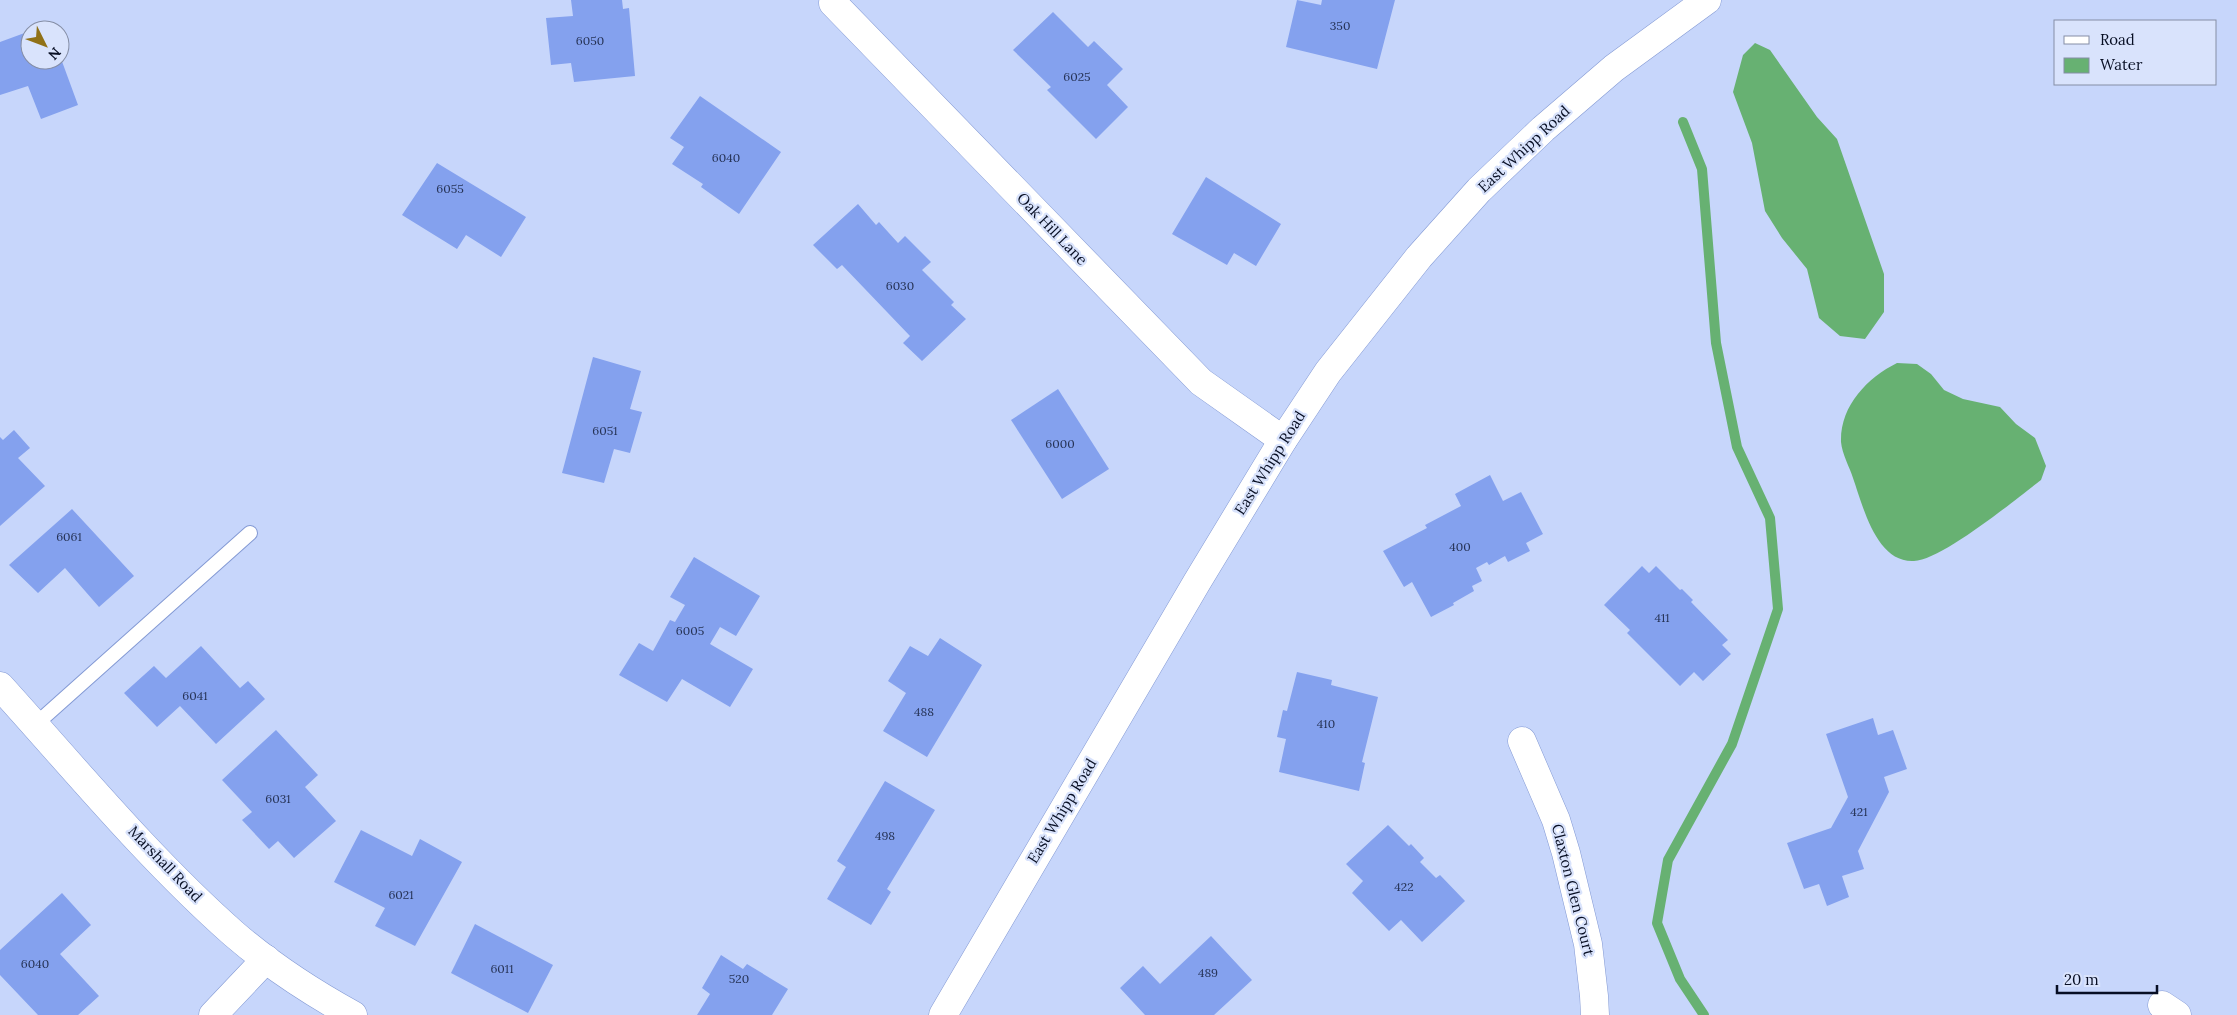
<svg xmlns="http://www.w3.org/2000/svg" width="2237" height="1015" font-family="Lora,serif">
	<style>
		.water { fill: #67b172 }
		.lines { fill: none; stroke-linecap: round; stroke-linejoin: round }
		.stream { stroke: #67b172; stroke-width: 10 }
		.building { fill: #84a1ee }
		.lane-casing { stroke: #849ad4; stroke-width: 16 }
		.street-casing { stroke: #849ad4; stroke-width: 29 }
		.secondary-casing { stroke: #849ad4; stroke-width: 29 }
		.lane { stroke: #fff; stroke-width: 14 }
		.street { stroke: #fff; stroke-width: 28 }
		.secondary { stroke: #fff; stroke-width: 28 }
		.labels { text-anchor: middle; stroke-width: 4.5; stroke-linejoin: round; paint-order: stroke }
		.number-label { font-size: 12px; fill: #263356 }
		.street-label { font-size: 15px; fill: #070e23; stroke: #d9e3fc }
	</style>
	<rect width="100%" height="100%" fill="#c7d6fb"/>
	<g class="water">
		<path d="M 1755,43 L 1770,50 L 1817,117 L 1837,139 L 1884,274 L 1884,312 L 1865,339 L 1840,336 L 1819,318 L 1807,269 L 1782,238 L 1765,211 L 1752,143 L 1733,92 L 1743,55 Z"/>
		<path d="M 1897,363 L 1917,364 L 1931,374 L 1944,390 L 1963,399 L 2000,407 L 2016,424 L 2035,438 L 2046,466 L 2041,480 C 2016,499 1942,560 1914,561 C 1876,563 1863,506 1853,478 C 1850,468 1842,454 1841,442 C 1840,406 1867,378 1897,363 Z"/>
	</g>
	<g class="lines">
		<path class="stream" d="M 1683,122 L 1702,169 L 1716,343 L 1737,447 L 1770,518 L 1778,609 L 1732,744 L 1668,860 L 1657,923 L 1680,979 L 1704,1015"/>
	</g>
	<g class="building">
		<path d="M 571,0 L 622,0 L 623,9 L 629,8 L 635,76 L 574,82 L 571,63 L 551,65 L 546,18 L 573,16 Z"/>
		<path d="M 1297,0 L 1321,5 L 1322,0 L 1395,0 L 1377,69 L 1286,47 Z"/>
		<path d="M 1053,12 L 1088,47 L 1094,41 L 1123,69 L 1107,85 L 1128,107 L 1096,139 L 1047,90 L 1051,87 L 1013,50 Z"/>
		<path d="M 30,31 L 30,60 L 60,60 L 60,56 L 78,105 L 41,119 L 28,86 L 0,95 L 0,42 Z"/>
		<path d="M 700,96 L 781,152 L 739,214 L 701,187 L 703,184 L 672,164 L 684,147 L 670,138 Z"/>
		<path d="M 437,163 L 526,217 L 501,257 L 466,235 L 457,249 L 402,215 Z"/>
		<path d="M 1206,177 L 1281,224 L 1256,266 L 1234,253 L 1227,265 L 1172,234 Z"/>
		<path d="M 858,204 L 876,225 L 879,222 L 898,243 L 905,236 L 931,262 L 922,270 L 954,302 L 951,305 L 966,319 L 922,361 L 903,343 L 910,336 L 842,265 L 837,269 L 813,245 Z"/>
		<path d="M 593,357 L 641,371 L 630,409 L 642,412 L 630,453 L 614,449 L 604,483 L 562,473 Z"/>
		<path d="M 1058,389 L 1109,469 L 1062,499 L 1011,420 Z"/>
		<path d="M 14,430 L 30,448 L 18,458 L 45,486 L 0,526 L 0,437 L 3,440 Z"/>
		<path d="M 1490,475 L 1503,501 L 1521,492 L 1543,534 L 1526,543 L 1530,551 L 1508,562 L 1505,556 L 1489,565 L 1487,562 L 1476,568 L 1482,581 L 1472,586 L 1474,591 L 1453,603 L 1454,605 L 1431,617 L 1412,582 L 1404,587 L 1383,551 L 1427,528 L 1425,525 L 1461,506 L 1455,494 Z"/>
		<path d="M 72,509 L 134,576 L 99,607 L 65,568 L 38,593 L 9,565 Z"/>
		<path d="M 694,557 L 760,596 L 736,636 L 720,627 L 710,644 L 753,669 L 730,707 L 682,679 L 667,702 L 619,675 L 639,643 L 653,651 L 670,620 L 675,622 L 685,605 L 670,597 Z"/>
		<path d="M 1642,566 L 1649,573 L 1656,566 L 1680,590 L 1682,589 L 1693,600 L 1691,602 L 1728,640 L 1722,645 L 1731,654 L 1703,681 L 1694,672 L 1680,686 L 1627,633 L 1630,630 L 1604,605 Z"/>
		<path d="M 940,638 L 982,665 L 927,757 L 883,731 L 906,693 L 888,681 L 910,646 L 928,656 Z"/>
		<path d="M 201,646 L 240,688 L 248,681 L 265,699 L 216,744 L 180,706 L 157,727 L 124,693 L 154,666 L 166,678 Z"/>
		<path d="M 1297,672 L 1332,680 L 1331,685 L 1378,697 L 1362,762 L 1365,763 L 1359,791 L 1279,772 L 1286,739 L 1277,737 L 1283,710 L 1287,711 Z"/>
		<path d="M 1873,718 L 1878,735 L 1893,730 L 1907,769 L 1884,777 L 1889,792 L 1858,851 L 1864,869 L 1842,876 L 1849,897 L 1827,906 L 1819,884 L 1804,889 L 1787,843 L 1831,828 L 1848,797 L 1826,734 Z"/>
		<path d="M 276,730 L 318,775 L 305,787 L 336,821 L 294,858 L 278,841 L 269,849 L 242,820 L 252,812 L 222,780 Z"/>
		<path d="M 885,781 L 935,810 L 887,889 L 891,892 L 871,925 L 827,899 L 846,867 L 837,861 Z"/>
		<path d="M 1388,825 L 1409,846 L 1411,844 L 1424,858 L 1420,862 L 1436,878 L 1440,875 L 1465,901 L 1422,942 L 1401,920 L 1389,931 L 1352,893 L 1363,881 L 1346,864 Z"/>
		<path d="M 361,830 L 412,856 L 420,839 L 462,862 L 415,946 L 375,926 L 385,908 L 334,882 Z"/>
		<path d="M 62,893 L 91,925 L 60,954 L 99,996 L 78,1015 L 38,1015 L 0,975 L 0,950 Z"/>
		<path d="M 475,924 L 553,965 L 528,1013 L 451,973 Z"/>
		<path d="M 1211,936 L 1252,980 L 1214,1015 L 1145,1015 L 1120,988 L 1143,966 L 1160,984 Z"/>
		<path d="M 721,955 L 743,969 L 747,964 L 788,989 L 772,1015 L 697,1015 L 710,994 L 702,988 Z"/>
	</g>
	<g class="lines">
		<defs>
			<path id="lane" d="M 35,725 L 250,533"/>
			<g id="street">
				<path d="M 833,3 L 1201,382 L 1283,440"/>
				<path d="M 0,686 C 76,770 149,859 234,934 C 270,965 311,992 353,1015"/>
				<path d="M 1522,741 L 1556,820 L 1566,853 L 1588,944 L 1594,996 L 1595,1015"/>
				<path d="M 2162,1005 L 2177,1015"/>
				<path d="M 213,1015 L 266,959"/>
			</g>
			<path id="secondary" d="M 943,1015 L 1197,582 L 1283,440 L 1328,372 L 1419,257 L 1479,190 L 1543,129 L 1614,68 L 1707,0"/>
		</defs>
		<use href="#lane" class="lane-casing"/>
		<use href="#street" class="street-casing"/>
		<use href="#secondary" class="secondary-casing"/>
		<use href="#lane" class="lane"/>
		<use href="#street" class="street"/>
		<use href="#secondary" class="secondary"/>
	</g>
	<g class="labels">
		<g class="number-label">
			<text x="1340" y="30">350</text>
			<text x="590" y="45">6050</text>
			<text x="1077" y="81">6025</text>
			<text x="726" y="162">6040</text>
			<text x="450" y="193">6055</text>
			<text x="900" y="290">6030</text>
			<text x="605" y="435">6051</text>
			<text x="1060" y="448">6000</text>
			<text x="69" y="541">6061</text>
			<text x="1460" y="551">400</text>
			<text x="1662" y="622">411</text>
			<text x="690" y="635">6005</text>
			<text x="195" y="700">6041</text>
			<text x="924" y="716">488</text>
			<text x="1326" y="728">410</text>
			<text x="278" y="803">6031</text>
			<text x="1859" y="816">421</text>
			<text x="885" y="840">498</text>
			<text x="1404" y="891">422</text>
			<text x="401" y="899">6021</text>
			<text x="35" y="968">6040</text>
			<text x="502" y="973">6011</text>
			<text x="1208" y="977">489</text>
			<text x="739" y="983">520</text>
		</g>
		<g class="street-label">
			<text transform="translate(1524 149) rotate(-43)" y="5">East Whipp Road</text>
			<text transform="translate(1052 229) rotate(46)" y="5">Oak Hill Lane</text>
			<text transform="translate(1270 463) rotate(-58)" y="5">East Whipp Road</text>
			<text transform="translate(1062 811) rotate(-59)" y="5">East Whipp Road</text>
			<text transform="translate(165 864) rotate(46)" y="5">Marshall Road</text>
			<text transform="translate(1573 890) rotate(76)" y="5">Claxton Glen Court</text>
		</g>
	</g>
	<rect x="2054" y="20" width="162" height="65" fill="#d9e3fc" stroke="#858ea5"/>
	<rect x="2064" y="36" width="25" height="8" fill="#ffffff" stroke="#858ea5"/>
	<text x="2100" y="45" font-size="15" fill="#070e23">Road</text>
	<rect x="2064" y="58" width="25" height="15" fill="#67b172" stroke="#858ea5"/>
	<text x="2100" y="70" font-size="15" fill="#070e23">Water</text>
	<g transform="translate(45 45) rotate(132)"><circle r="24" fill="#d9e3fc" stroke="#858ea5"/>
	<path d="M0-4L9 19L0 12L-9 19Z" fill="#907117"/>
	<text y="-8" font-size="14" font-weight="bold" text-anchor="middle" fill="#070e23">N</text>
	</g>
	<path d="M2057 985v8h100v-8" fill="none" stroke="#070e23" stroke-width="2.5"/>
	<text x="2064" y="985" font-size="15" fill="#070e23" stroke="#d9e3fc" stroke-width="4" paint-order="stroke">20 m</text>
</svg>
